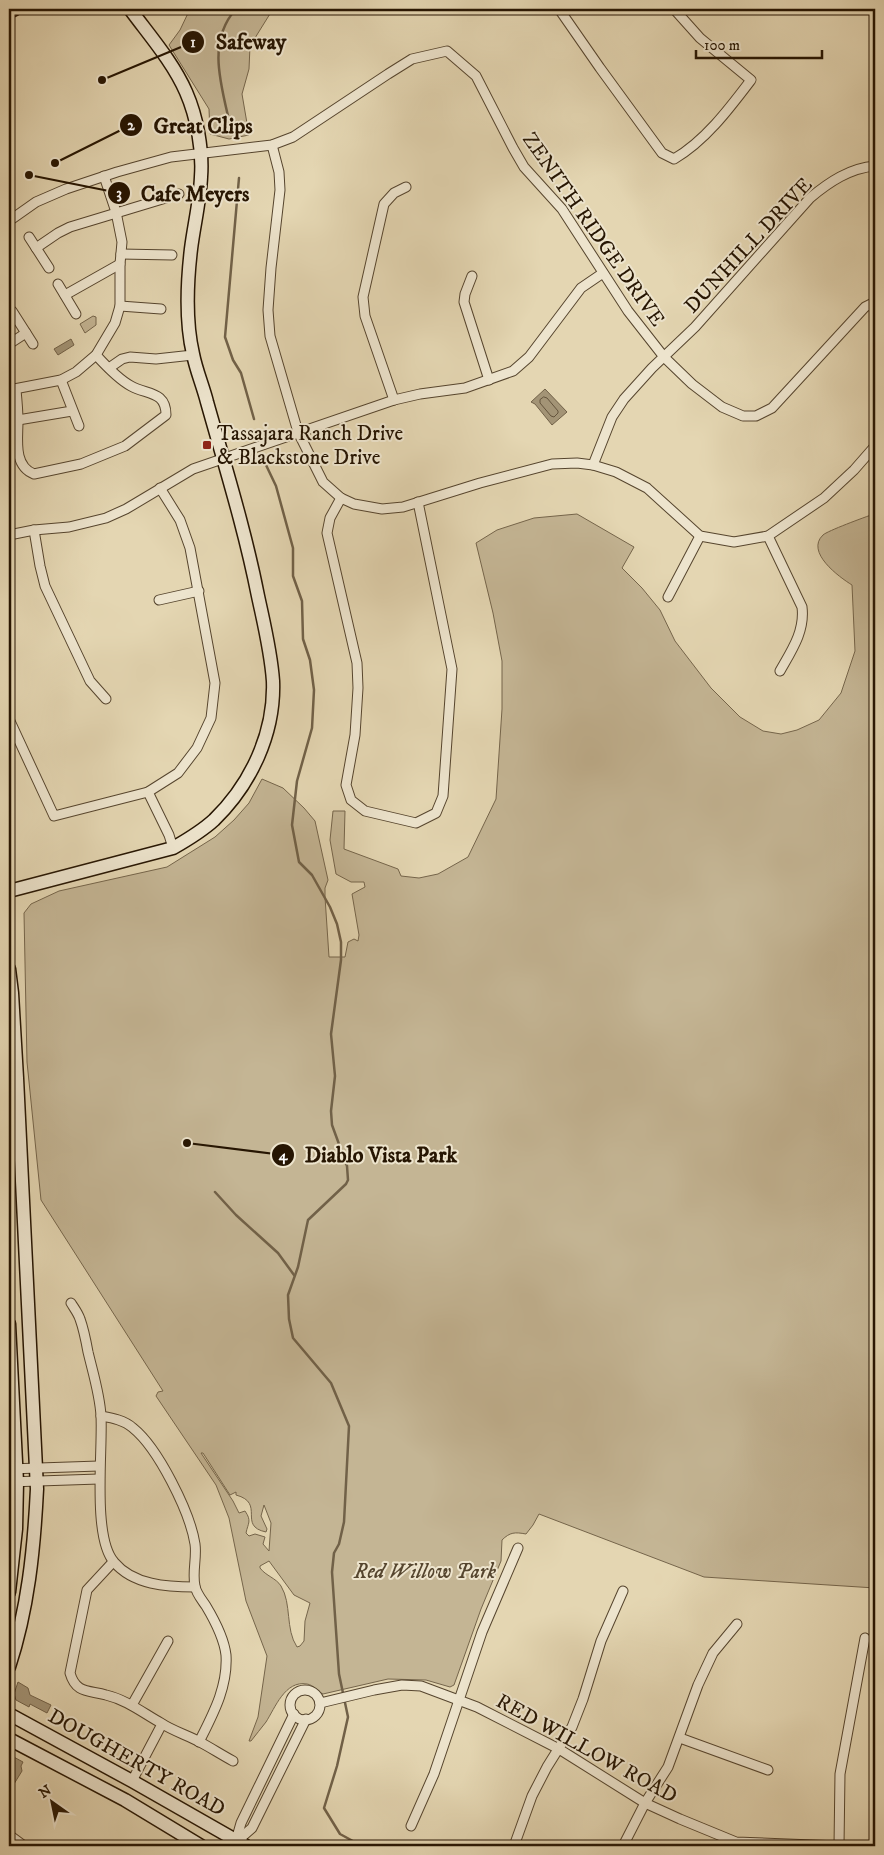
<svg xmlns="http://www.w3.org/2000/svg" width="884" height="1855" font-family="'IM FELL DW Pica',serif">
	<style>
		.green { fill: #c4b594; stroke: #75654b; fill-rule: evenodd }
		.water { fill: #a39476; stroke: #716148 }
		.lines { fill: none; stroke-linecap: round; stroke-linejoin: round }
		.shore { stroke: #64543c; stroke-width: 1 }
		.stream { stroke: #716148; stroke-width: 2.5 }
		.street-casing { stroke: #56452e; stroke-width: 11 }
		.secondary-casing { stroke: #261502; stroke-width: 15 }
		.street { stroke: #ede4cd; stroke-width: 9 }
		.secondary { stroke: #ede4cd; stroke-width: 12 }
		.poi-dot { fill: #8f2418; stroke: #ede4cd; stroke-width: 2 }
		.labels { text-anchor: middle; stroke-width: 4; stroke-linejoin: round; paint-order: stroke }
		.street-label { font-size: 21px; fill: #261502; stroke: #ede4cd }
		.poi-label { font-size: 21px; fill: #261502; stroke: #ede4cd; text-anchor: start }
		.park-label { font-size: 21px; font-style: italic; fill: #55452e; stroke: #ede4cd }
		.leader { fill: none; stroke: #261502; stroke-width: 2 }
		.callout-dot { fill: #261502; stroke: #ede4cd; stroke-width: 2 }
		.mark-label { font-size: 15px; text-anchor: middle; font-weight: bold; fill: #fff }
		.callout-label { font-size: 22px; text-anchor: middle; font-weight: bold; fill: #261502; stroke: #ede4cd; stroke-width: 4; stroke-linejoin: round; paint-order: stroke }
	</style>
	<rect width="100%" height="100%" fill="#e4d6b2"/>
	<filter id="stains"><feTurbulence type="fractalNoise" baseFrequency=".004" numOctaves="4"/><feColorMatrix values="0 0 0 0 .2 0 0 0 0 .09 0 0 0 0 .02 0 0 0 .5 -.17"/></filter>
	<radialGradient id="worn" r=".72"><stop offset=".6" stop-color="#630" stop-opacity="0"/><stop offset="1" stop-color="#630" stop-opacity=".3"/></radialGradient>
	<g class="green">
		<path d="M 190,9 L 273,9 L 250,46 L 249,69 L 242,94 L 249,135 L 229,139 L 210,134 L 209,109 L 169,45 L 180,30 Z"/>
		<path d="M 93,316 L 96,317 L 96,325 L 85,333 L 80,324 Z"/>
		<path d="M 577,514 L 634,547 L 622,568 L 642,588 L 660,610 L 675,641 L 711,688 L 740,717 L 763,731 L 781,734 L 797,730 L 819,720 L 841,693 L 855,651 L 852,585 C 839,577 805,552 823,535 C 827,531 865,517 874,514 L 875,515 L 875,1588 L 704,1577 L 539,1514 L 533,1525 L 526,1534 C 515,1532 510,1532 502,1540 L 501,1561 L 481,1609 L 454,1685 L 450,1687 L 426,1680 L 388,1679 L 323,1694 C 316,1691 314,1685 307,1684 C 285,1680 275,1708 266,1722 C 261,1728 256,1735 251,1741 L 249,1741 L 258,1717 L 267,1656 L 246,1601 L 229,1518 L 216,1485 L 156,1396 L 158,1392 L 163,1391 L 41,1200 L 27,1062 L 24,913 L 31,904 L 59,891 L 167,867 L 215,837 L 234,820 L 249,803 L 262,779 L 283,788 L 304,808 L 315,821 L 328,880 L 325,888 L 325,897 L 329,957 L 345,957 L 348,942 L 354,939 L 358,941 L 359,935 L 352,894 L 365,887 L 364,882 L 351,882 L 336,874 L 330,840 L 333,811 L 345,811 L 344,849 L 398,869 L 401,876 L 419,878 L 438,874 L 468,857 L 496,799 L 502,709 L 502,661 L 493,613 L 476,543 L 497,530 L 534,518 ZM 201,1453 L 203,1453 L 230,1495 L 236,1492 L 236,1495 C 266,1503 237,1526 266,1532 L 267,1529 L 261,1516 L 264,1505 L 271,1523 L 269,1551 L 263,1544 L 265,1537 L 255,1534 L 249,1536 L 246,1533 C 248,1523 252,1521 245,1511 L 239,1513 L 233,1501 ZM 269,1561 L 294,1595 L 310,1603 L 305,1621 L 304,1641 L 300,1646 L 297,1647 C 285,1629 292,1604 281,1586 C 276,1578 266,1576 260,1568 L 260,1566 Z"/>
	</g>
	<g class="water">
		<path d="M 71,339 L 74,345 L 58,355 L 54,349 Z"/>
		<path d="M 545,389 L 567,412 L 552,425 L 535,404 L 531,402 Z"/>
		<path d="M 18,1682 L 28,1688 L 30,1695 L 51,1705 L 47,1713 L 30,1704 L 29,1707 L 16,1700 L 14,1694 Z"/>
		<path d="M 10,1755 L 23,1762 L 21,1766 L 22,1771 L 14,1784 L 9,1784 Z"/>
	</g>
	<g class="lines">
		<path class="shore" d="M 544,397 L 547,398 L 558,411 L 558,413 L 554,417 L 551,416 L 540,403 L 540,400 Z"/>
		<g class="stream">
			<path d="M 232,134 C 224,93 204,44 236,9"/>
			<path d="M 239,178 L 225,337 L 233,360 L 241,373 L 254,419"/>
			<path d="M 266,465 L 276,486 L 293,548 L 293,576 L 302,601 L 303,639 L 310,660 L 314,690 L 312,728 L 297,781 L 292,825 L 299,862 L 312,875 L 330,907 L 337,924 L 341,942 L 341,960 L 331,1034 L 335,1076 L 331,1111 L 332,1125 L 347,1166 L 348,1180 L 346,1184 L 308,1220 L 298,1267 L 288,1295 L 289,1319 L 293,1338 L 331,1383 L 349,1426 L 344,1522 L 339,1544 L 334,1553 L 332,1572 L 339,1674 L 348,1717 L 337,1766 L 324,1808 L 340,1834 L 362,1846"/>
			<path d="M 215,1192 L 236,1215 L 278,1253 L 294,1275"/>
		</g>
		<defs>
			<g id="street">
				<path d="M 559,9 L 600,68 L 662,153 L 674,159 C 705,141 729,109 751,80 L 700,38 L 674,9"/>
				<path d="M 871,9 L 875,10"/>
				<path d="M 272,145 L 279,172 L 280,190 L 271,268 L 268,310 L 270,336 L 298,432 L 323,482 L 341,498 L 354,504 L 382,509 L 403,507 L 480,483 L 552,464 L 577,463 L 593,465"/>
				<path d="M 875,166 C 850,168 829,182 810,198 L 695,327 L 652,368 L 624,399 L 612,417 L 593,465 L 616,472 L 647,488 L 700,536 L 734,542 L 768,536 L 824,498 L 854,470 L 875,446"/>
				<path d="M 9,221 L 36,202 L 66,189 L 117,172 L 171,157 L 272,145 L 293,137 L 388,74 L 412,59 L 447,51 L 476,76 L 513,148 L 524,167 L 562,209 L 628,311 L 664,357 L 692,384 L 722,407 L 743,416 L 756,416 L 772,408 L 865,307 L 875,302"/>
				<path d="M 29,237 L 49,268"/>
				<path d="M 36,248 L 58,233 L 70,227 L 179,194"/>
				<path d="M 121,254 L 172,255"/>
				<path d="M 472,276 L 465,294 L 464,302 L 489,380"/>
				<path d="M 58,284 L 76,314"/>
				<path d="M 65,295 L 120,264"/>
				<path d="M 120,306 L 161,309"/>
				<path d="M 12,311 L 33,344"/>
				<path d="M 9,344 L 26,333"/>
				<path d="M 109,368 L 122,359 L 130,357 L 156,359 L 193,355"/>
				<path d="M 61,380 L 79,426"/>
				<path d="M 9,390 L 61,380 L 76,372 L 96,355 L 115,323 L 120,306 L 120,264 L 122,242 L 116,212 L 104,176"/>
				<path d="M 16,390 C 17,400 18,411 18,421 C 18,439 13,466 34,474 L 81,464 L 125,446 L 166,415 C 166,391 147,395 131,386 C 118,379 106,366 96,355"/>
				<path d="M 394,400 L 365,316 L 363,297 L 384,204 L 394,193 L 406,187"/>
				<path d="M 18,420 L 72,411"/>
				<path d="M 341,498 L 330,518 L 327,533 L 357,663 L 358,688 L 355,735 L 346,785 L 351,800 L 365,811 L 416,823 L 436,813 L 443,796 L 452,669 L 418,502"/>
				<path d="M 34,530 L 40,566 L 45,586 L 90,681 L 106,699"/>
				<path d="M 9,535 L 34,530 L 69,527 L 106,518 L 126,509 L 193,469 L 394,400 L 420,394 L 465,388 L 513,371 L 529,357 L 581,288 L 603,273"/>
				<path d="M 768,536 L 802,607 C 805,631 792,650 780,671"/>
				<path d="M 668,597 L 700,536"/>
				<path d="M 159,600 L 199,591"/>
				<path d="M 9,719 L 54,816 L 148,792 L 178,773 L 197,748 L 211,718 L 215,683 L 190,548 L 180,520 L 160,488"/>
				<path d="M 148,792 L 169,835 L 173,848"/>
				<path d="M 71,1303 C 74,1308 78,1313 80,1319 C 84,1330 86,1341 88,1352 C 93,1373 100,1395 101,1416 C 103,1449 92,1537 114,1562 C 133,1585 167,1587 195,1587"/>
				<path d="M 101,1416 C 112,1418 124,1420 133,1428 C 158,1448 190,1512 195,1544 C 197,1558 192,1572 195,1586 C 196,1593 202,1600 206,1606 C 215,1621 224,1638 226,1655 C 228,1687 213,1714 199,1742"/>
				<path d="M 9,1469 L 99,1466"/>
				<path d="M 9,1482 L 99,1479"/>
				<path d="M 113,1562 L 87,1590 L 70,1673 C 76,1694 89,1690 106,1695 C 127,1700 143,1713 161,1723 C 173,1731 187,1735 200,1742 C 211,1748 222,1755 233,1761"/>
				<circle cx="305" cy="1705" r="15"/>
				<path d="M 320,1703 L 374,1690 L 402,1685 L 421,1686 L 477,1707 L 559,1749 L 645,1803 L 680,1819 L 736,1842 L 839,1846"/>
				<path d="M 132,1705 L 168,1641"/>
				<path d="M 680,1738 L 768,1770"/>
				<path d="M 132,1781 L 162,1724"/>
				<path d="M 411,1826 L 434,1774 L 482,1632 L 518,1548"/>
				<path d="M 9,1835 L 24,1846"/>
				<path d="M 237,1841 L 252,1828 L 306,1719"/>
				<path d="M 235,1844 L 241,1823 L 294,1714"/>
				<path d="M 514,1846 L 532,1796 L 547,1767 L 572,1727 L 583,1699 L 601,1641 L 623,1591"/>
				<path d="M 623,1846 L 645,1803 L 668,1767 L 698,1685 L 713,1653 L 737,1624"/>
				<path d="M 839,1846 L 840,1774 L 865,1638"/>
			</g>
			<g id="secondary">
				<path d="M 9,12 L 15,9"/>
				<path d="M 9,891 L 173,848 C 187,840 202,831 214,820 C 251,784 275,733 273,681 C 271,652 264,624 258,596 C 245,530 225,466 207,402 C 203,386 196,370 193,354 C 185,320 187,283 191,249 C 194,225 200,201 201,177 C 203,150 197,117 186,92 C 173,62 149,35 130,9"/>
				<path d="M 9,969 L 12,993 L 17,1078 L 37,1489 C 34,1550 28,1609 9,1667"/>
				<path d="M 9,1324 L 17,1482 L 16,1529 L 9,1592"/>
				<path d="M 9,1714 L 132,1781 L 246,1846"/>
				<path d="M 9,1739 L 125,1800 L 201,1846"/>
			</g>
		</defs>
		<use href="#street" class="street-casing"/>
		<use href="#secondary" class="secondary-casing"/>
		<use href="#street" class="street"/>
		<use href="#secondary" class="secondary"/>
	</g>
	<rect class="poi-dot" x="202" y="440" width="10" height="10" rx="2.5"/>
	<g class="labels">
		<g class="street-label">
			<text transform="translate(594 229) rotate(55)" y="7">ZENITH RIDGE DRIVE</text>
			<text transform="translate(748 245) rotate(-47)" y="7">DUNHILL DRIVE</text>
			<text transform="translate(587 1748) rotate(29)" y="7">RED WILLOW ROAD</text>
			<text transform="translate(137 1762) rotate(29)" y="7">DOUGHERTY ROAD</text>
		</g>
		<g class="poi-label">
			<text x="217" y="440">Tassajara Ranch Drive<tspan x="217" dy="24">&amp; Blackstone Drive</tspan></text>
		</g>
		<g class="park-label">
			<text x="425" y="1578">Red Willow Park</text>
		</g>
	</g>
	<path class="leader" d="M102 80L193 42M55 163L131 125M29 175L119 193M187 1143L283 1155"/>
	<g class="callout-dot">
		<circle cx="102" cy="80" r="5"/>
		<circle cx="55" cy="163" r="5"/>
		<circle cx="29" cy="175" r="5"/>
		<circle cx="187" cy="1143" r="5"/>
		<circle cx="193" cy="42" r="12"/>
		<circle cx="131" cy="125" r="12"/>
		<circle cx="119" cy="193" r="12"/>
		<circle cx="283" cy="1155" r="12"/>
	</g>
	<g class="mark-label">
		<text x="193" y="47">1</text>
		<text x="131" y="130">2</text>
		<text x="119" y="198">3</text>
		<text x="283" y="1160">4</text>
	</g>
	<g class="callout-label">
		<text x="251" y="49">Safeway</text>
		<text x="203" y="133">Great Clips</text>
		<text x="195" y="201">Cafe Meyers</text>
		<text x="381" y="1162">Diablo Vista Park</text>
	</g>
	<rect width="884" height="1855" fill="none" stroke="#e4d6b2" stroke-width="30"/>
	<rect x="10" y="10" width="864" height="1835" fill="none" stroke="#261502" stroke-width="2.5"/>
	<rect x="15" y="15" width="854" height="1825" fill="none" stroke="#261502"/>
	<g transform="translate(52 1802) rotate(327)" stroke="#ede4cd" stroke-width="4" paint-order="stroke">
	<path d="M0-4L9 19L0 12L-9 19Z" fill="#261502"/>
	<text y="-8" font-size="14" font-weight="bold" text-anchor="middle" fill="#261502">N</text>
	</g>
	<path d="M696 50v8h126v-8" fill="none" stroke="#261502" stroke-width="2.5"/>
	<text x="704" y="50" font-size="15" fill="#261502" stroke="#ede4cd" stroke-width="4" paint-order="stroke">100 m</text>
	<rect width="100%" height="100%" filter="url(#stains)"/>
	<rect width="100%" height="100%" fill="url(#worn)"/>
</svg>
